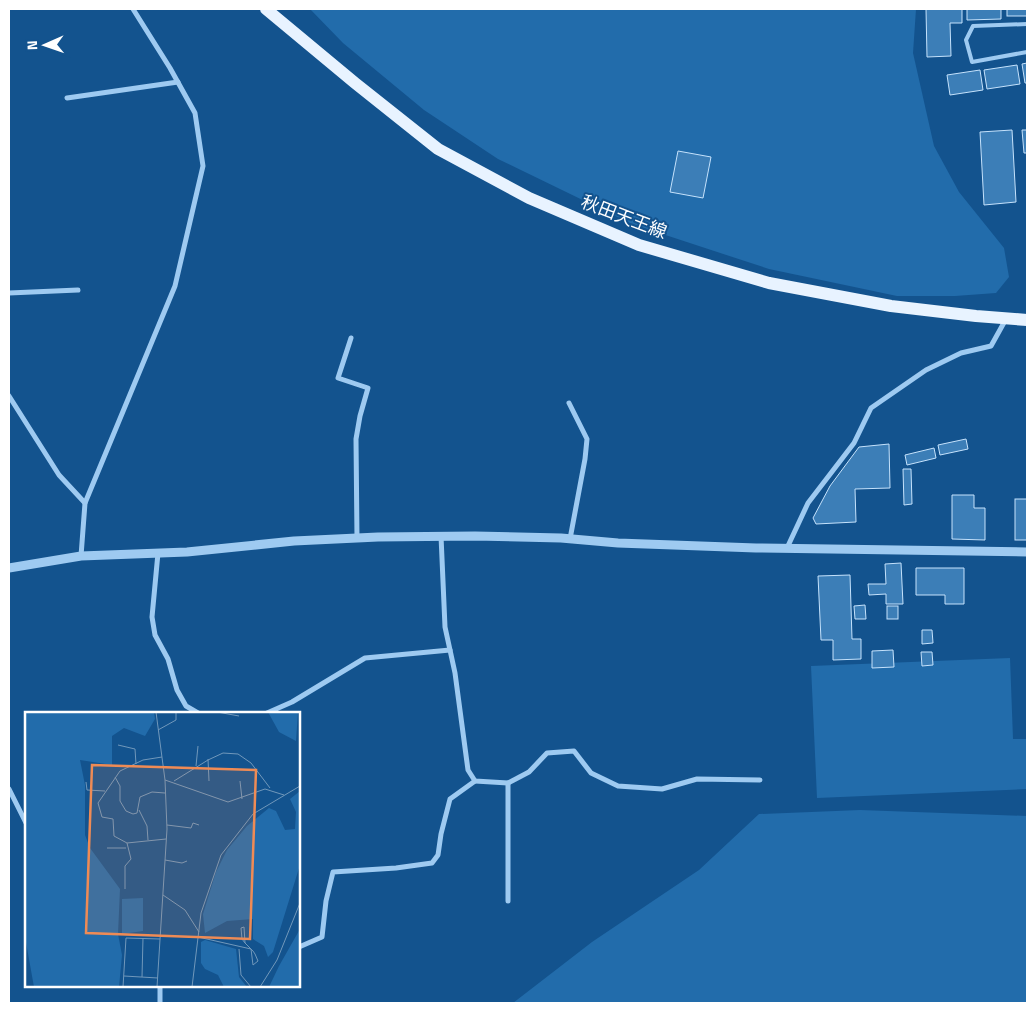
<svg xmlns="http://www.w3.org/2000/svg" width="1036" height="1012" font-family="'Titillium Web','Noto Sans JP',sans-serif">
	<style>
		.green { fill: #226cab }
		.building { fill: #3c7eb7; stroke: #c5e2fc }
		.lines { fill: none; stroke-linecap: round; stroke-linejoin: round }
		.service { stroke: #9ecaf1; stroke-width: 4 }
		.minor { stroke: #9ecaf1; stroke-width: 5 }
		.tertiary { stroke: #9ecaf1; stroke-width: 9 }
		.primary { stroke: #e8f3ff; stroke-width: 12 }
		.labels { text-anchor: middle; stroke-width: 4; stroke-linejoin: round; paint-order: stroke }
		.street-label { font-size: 18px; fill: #fff; stroke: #13538e }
		.inset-road { fill: none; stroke: #7198bb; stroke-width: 1 }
		.view { fill: #ef8b55; fill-opacity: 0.15; stroke: #ef8b55; stroke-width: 2.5 }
		.inset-edge { fill: none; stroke: #fff; stroke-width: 2.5 }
	</style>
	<rect width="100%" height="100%" fill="#13538e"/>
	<g class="green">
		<path d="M 310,9 L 916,9 L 913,53 L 934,146 L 959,192 L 1004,248 L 1009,277 L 996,293 L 955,296 L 897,296 L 769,269 L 632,224 L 498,159 L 424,110 L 343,43 Z"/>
		<path d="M 1010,658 L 1013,739 L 1027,739 L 1027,789 L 817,798 L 811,666 Z"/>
		<path d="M 860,810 L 1027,816 L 1027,1003 L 513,1003 L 592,942 L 699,870 L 759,814 Z"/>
	</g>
	<g class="building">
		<path d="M 926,9 L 962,9 L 962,23 L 950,23 L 951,56 L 927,57 Z"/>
		<path d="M 967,9 L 1001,9 L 1001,19 L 967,20 Z"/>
		<rect x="1007" y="9" width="20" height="7"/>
		<path d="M 1027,63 L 1027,83 L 1025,83 L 1022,64 Z"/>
		<path d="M 1017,65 L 1020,84 L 987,89 L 984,70 Z"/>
		<path d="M 980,70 L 983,90 L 950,95 L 947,75 Z"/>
		<path d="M 1012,130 L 1016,202 L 984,205 L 980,132 Z"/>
		<path d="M 1022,130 L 1027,130 L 1027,153 L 1024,153 Z"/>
		<path d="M 678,151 L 711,157 L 703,198 L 670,192 Z"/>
		<path d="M 966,439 L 968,449 L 940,455 L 938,445 Z"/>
		<path d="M 889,444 L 890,488 L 855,489 L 856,522 L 816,524 L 813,518 L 830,486 L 859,447 Z"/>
		<path d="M 934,448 L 936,458 L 907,465 L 905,455 Z"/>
		<path d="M 903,469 L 911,469 L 912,504 L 904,505 Z"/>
		<path d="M 952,495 L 974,495 L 974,508 L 985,508 L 985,540 L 952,539 Z"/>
		<rect x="1015" y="499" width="12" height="41"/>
		<path d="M 901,563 L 903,604 L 886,604 L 886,594 L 869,595 L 868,584 L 886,584 L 885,564 Z"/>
		<path d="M 916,568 L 964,568 L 964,604 L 945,604 L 945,595 L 916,595 Z"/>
		<path d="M 850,575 L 852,639 L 861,639 L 861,659 L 833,660 L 833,640 L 821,640 L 818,576 Z"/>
		<path d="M 865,605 L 866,619 L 855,619 L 854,606 Z"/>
		<rect x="887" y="606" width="11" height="13"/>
		<path d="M 922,630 L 932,630 L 933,643 L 922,644 Z"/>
		<path d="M 893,650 L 894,667 L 872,668 L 872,651 Z"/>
		<path d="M 921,652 L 932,652 L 933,665 L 922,666 Z"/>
	</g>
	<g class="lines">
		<path class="service" d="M 1027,24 L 973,26 L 966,40 L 972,62 L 1027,52"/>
		<g class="minor">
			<path d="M 67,98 L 178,82"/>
			<path d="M 9,293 L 78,290"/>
			<path d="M 351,338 L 338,378 L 368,388 L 360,416 L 356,439 L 357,538"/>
			<path d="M 9,396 L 59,475 L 85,503"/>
			<path d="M 569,403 L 587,439 L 585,459 L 570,539"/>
			<path d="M 441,536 L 445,627 L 455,673 L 468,770 L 475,781 L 508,783 L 529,772 L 547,753 L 574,751 L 591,773 L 618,786 L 662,789 L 697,779 L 760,780"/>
			<path d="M 787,548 L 808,503 L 854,443 L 871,408 L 926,370 L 961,353 L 991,346 L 1006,319"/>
			<path d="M 158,553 L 152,617 L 155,635 L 168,659 L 177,690 L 186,706 L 198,713"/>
			<path d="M 81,556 L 85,503 L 175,286 L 203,166 L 195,113 L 170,68 L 133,9"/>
			<path d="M 267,713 L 292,702 L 365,658 L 450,650"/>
			<path d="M 508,783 L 508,901"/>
			<path d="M 9,789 L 26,823"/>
			<path d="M 299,947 L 322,937 L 326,901 L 333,872 L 396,868 L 432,863 L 438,855 L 441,834 L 450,799 L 475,781"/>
			<path d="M 160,1003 L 160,986"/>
		</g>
		<path class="tertiary" d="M 9,568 L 81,556 L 187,552 L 294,541 L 378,537 L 475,536 L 561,538 L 618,543 L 756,548 L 1027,552"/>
		<path class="primary" d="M 266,9 L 355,83 L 438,149 L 529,198 L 639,245 L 769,283 L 891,306 L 976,316 L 1027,320"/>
	</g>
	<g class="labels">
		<g class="street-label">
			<text transform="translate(624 217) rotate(21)" y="6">秋田天王線</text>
		</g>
	</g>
	<g transform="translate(25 712)">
		<rect width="275" height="275" fill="#13538e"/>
		<path d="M 0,0 L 129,0 L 130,7 L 120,24 L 99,16 L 87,24 L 87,53 L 55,48 L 60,73 L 60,123 L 65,136 L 95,177 L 93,222 L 97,243 L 94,275 L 9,275 L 0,225 ZM 243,0 L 273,0 L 271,29 L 254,20 ZM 275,79 L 275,153 L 248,240 L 243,245 L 239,234 L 228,227 L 228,207 L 202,209 L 180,221 L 178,202 L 191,160 L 202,138 L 222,114 L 244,96 L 251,99 L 260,118 L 270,117 L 271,100 L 265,87 ZM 118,186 L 118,219 L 97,222 L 97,187 ZM 275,217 L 275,275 L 244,275 L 254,254 ZM 180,228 L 211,237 L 214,265 L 222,275 L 199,275 L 193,263 L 180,257 L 176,251 L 176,230 Z" fill="#226cab"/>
		<path class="inset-road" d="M 131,0 L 140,68 L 142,117 L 132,275M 192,0 L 214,4M 133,18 L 151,8 L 151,0M 93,33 L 110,37 L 111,52M 183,47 L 184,69M 171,54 L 173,34M 90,65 L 95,74 L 95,89 L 101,99 L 108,102 L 112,101 L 115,85 L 127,80 L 140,81M 140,68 L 203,90 L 240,77 L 259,83M 149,69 L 183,48 L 198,41 L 213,42 L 226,51 L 245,76M 215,69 L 217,87M 61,70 L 62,78 L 80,79M 114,98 L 122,114 L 123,128M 142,113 L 166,116 L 168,111 L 174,113M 102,131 L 89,124 L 88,107 L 77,105 L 73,91 L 95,59 L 118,48 L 137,45M 82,136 L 101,136M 140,148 L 157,151 L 162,149M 100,177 L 100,154 L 106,147 L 102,131 L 141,127M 138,183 L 160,198 L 174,220M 173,225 L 226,237M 220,231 L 219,215 L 216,216 L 217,227 L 220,231 L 228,239 L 230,242 L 233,249 L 228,253 L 226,237M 214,237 L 216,263 L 226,275M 99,264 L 133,266M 117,265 L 118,226M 98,275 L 101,226 L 135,227M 167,275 L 176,201 L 196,143 L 228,102 L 275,74M 235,275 L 252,248 L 275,191"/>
		<path class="view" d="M 67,53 L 231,58 L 225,227 L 61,221 Z"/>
		<rect width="275" height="275" class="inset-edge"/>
	</g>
	<rect width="1036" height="1012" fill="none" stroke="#ffffff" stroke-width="20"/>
	<g transform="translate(45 45) rotate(268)" stroke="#13538e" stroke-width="4" paint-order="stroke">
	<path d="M0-4L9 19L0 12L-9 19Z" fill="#ffffff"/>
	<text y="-8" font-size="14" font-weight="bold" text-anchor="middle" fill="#ffffff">N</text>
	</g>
</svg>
